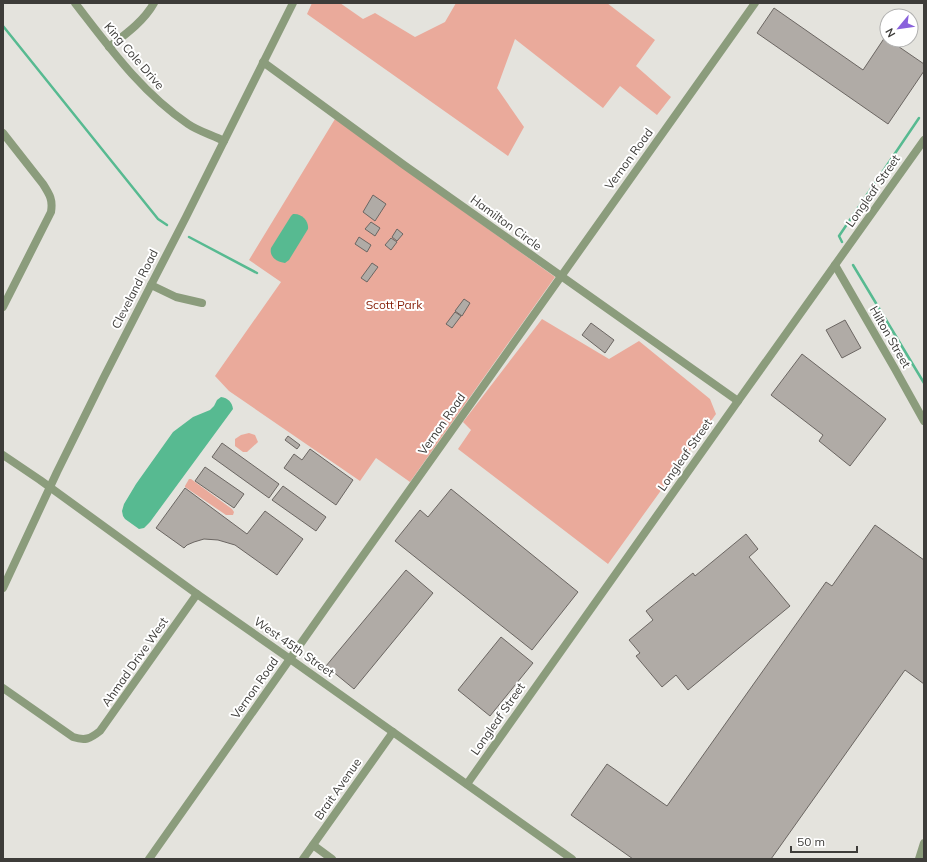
<svg xmlns="http://www.w3.org/2000/svg" width="927" height="862" font-family="Mulish,sans-serif">
	<style>
		.green { fill: #eaaa9b }
		.water { fill: #57ba91 }
		.lines { fill: none; stroke-linecap: round; stroke-linejoin: round }
		.stream { stroke: #57ba91; stroke-width: 2.5 }
		.building { fill: #b0aba6; stroke: #6b6662 }
		.minor { stroke: #8b9c7c; stroke-width: 8 }
		.tertiary { stroke: #8b9c7c; stroke-width: 8 }
		.labels { text-anchor: middle; stroke-width: 4; stroke-linejoin: round; paint-order: stroke }
		.street-label { font-size: 12px; fill: #3d3c39; stroke: #fff }
		.park-label { font-size: 12px; fill: #851e07; stroke: #fff }
	</style>
	<rect width="100%" height="100%" fill="#e4e3dd"/>
	<g class="green">
		<path d="M 312,3 L 340,3 L 363,19 L 375,13 L 415,37 L 445,22 L 456,3 L 607,3 L 655,40 L 636,66 L 671,97 L 657,115 L 620,86 L 603,108 L 515,39 L 497,88 L 524,127 L 508,156 L 307,14 Z"/>
		<path d="M 335,119 L 555,277 L 410,482 L 376,458 L 360,481 L 229,391 L 215,376 L 281,282 L 249,260 Z"/>
		<path d="M 542,319 L 609,359 L 639,341 L 710,399 L 716,414 L 608,564 L 458,449 L 471,430 L 463,422 Z"/>
		<path d="M 249,433 L 255,435 L 258,442 L 247,452 L 243,452 L 235,446 L 235,439 L 241,435 Z"/>
		<path d="M 189,479 L 191,479 L 232,509 L 234,512 L 233,515 L 226,515 L 185,487 L 185,486 Z"/>
	</g>
	<g class="water">
		<path d="M 293,214 C 302,213 309,221 308,229 L 289,260 L 285,263 C 277,262 269,257 271,248 L 291,216 Z"/>
		<path d="M 221,397 C 228,398 232,402 233,409 L 150,522 L 144,528 L 139,529 L 125,519 L 123,516 L 122,511 L 124,504 L 136,484 L 173,432 L 193,417 L 210,410 L 214,406 L 217,400 Z"/>
	</g>
	<g class="lines">
		<g class="stream">
			<path d="M 3,26 L 158,219 L 167,225"/>
			<path d="M 189,237 L 257,273"/>
			<path d="M 842,242 L 839,236 L 919,118"/>
			<path d="M 853,265 L 924,383"/>
		</g>
	</g>
	<g class="building">
		<path d="M 774,8 L 863,70 L 885,37 L 887,39 L 887,40 L 889,40 L 924,64 L 924,71 L 888,124 L 757,33 Z"/>
		<path d="M 373,195 L 386,204 L 375,221 L 363,212 Z"/>
		<path d="M 371,222 L 380,228 L 375,236 L 365,229 Z"/>
		<path d="M 397,229 L 403,234 L 397,241 L 392,237 Z"/>
		<path d="M 359,237 L 371,245 L 367,252 L 355,244 Z"/>
		<path d="M 391,238 L 397,242 L 391,250 L 385,245 Z"/>
		<path d="M 372,263 L 378,267 L 367,282 L 361,278 Z"/>
		<path d="M 464,299 L 470,303 L 462,316 L 455,311 Z"/>
		<path d="M 455,312 L 461,316 L 452,328 L 446,324 Z"/>
		<path d="M 845,320 L 861,348 L 842,358 L 826,330 Z"/>
		<path d="M 591,323 L 614,340 L 605,353 L 582,335 Z"/>
		<path d="M 802,354 L 886,419 L 850,466 L 819,441 L 823,435 L 771,395 Z"/>
		<path d="M 288,436 L 300,445 L 297,449 L 285,440 Z"/>
		<path d="M 222,443 L 279,484 L 269,498 L 212,457 Z"/>
		<path d="M 310,449 L 353,480 L 336,505 L 284,468 L 294,454 L 302,460 Z"/>
		<path d="M 205,467 L 244,494 L 234,508 L 195,481 Z"/>
		<path d="M 283,486 L 326,517 L 316,531 L 272,500 Z"/>
		<path d="M 185,488 L 247,534 L 265,511 L 303,539 L 277,575 L 235,545 L 218,540 L 204,539 L 194,542 L 187,545 L 184,548 L 156,528 Z"/>
		<path d="M 451,489 L 578,592 L 532,650 L 395,541 L 420,510 L 428,517 Z"/>
		<path d="M 875,525 L 924,560 L 924,684 L 905,670 L 771,859 L 633,859 L 571,815 L 607,764 L 667,806 L 826,582 L 832,586 Z"/>
		<path d="M 746,534 L 758,549 L 749,557 L 790,606 L 688,690 L 676,675 L 662,687 L 636,656 L 640,653 L 629,640 L 653,620 L 646,611 L 693,573 L 695,576 Z"/>
		<path d="M 406,570 L 433,593 L 354,689 L 326,666 Z"/>
		<path d="M 501,637 L 533,663 L 490,716 L 458,690 Z"/>
	</g>
	<g class="lines">
		<g class="minor">
			<path d="M 75,3 C 109,47 141,92 188,124 C 198,131 212,135 224,141"/>
			<path d="M 109,47 C 126,34 144,21 154,3"/>
			<path d="M 263,62 L 404,165 L 738,401"/>
			<path d="M 3,133 L 43,184 C 50,195 53,200 51,212 L 3,307"/>
			<path d="M 835,265 L 895,369 L 924,421"/>
			<path d="M 151,285 L 176,297 L 202,303"/>
			<path d="M 3,688 L 73,737 C 85,741 90,739 100,731 L 197,594"/>
			<path d="M 467,784 L 738,401 L 924,140"/>
			<path d="M 313,845 L 332,859"/>
			<path d="M 149,859 C 350,573 552,288 755,3"/>
			<path d="M 303,859 L 393,732"/>
			<path d="M 919,859 L 924,843"/>
		</g>
		<g class="tertiary">
			<path d="M 3,455 L 40,480 L 197,594 L 290,659 L 572,859"/>
			<path d="M 3,588 L 57,472 L 104,377 L 151,285 L 186,217 L 293,3"/>
		</g>
	</g>
	<g class="labels">
		<g class="street-label">
			<text transform="translate(134 56) rotate(49)" y="4">King Cole Drive</text>
			<text transform="translate(629 159) rotate(-54)" y="4">Vernon Road</text>
			<text transform="translate(873 191) rotate(-55)" y="4">Longleaf Street</text>
			<text transform="translate(506 223) rotate(36)" y="4">Hamilton Circle</text>
			<text transform="translate(135 289) rotate(-63)" y="4">Cleveland Road</text>
			<text transform="translate(890 337) rotate(60)" y="4">Hilton Street</text>
			<text transform="translate(442 424) rotate(-55)" y="4">Vernon Road</text>
			<text transform="translate(685 455) rotate(-55)" y="4">Longleaf Street</text>
			<text transform="translate(294 647) rotate(35)" y="4">West 45th Street</text>
			<text transform="translate(135 662) rotate(-55)" y="4">Ahmad Drive West</text>
			<text transform="translate(255 688) rotate(-55)" y="4">Vernon Road</text>
			<text transform="translate(498 719) rotate(-55)" y="4">Longleaf Street</text>
			<text transform="translate(338 789) rotate(-55)" y="4">Brait Avenue</text>
		</g>
		<g class="park-label">
			<text x="394" y="309">Scott Park</text>
		</g>
	</g>
	<rect width="927" height="862" fill="none" stroke="#3d3c39" stroke-width="8"/>
	<g transform="translate(899 28) rotate(241)"><circle r="19" fill="#ffffff" stroke="#b1b1b0"/>
	<path d="M0-3L7 15L0 10L-7 15Z" fill="#8962dc"/>
	<text y="-6" font-size="11" font-weight="bold" text-anchor="middle" fill="#3d3c39">N</text>
	</g>
	<path d="M791 846v6h66v-6" fill="none" stroke="#3d3c39" stroke-width="2"/>
	<text x="797" y="846" font-size="12" fill="#3d3c39" stroke="#ffffff" stroke-width="3" paint-order="stroke">50 m</text>
</svg>
